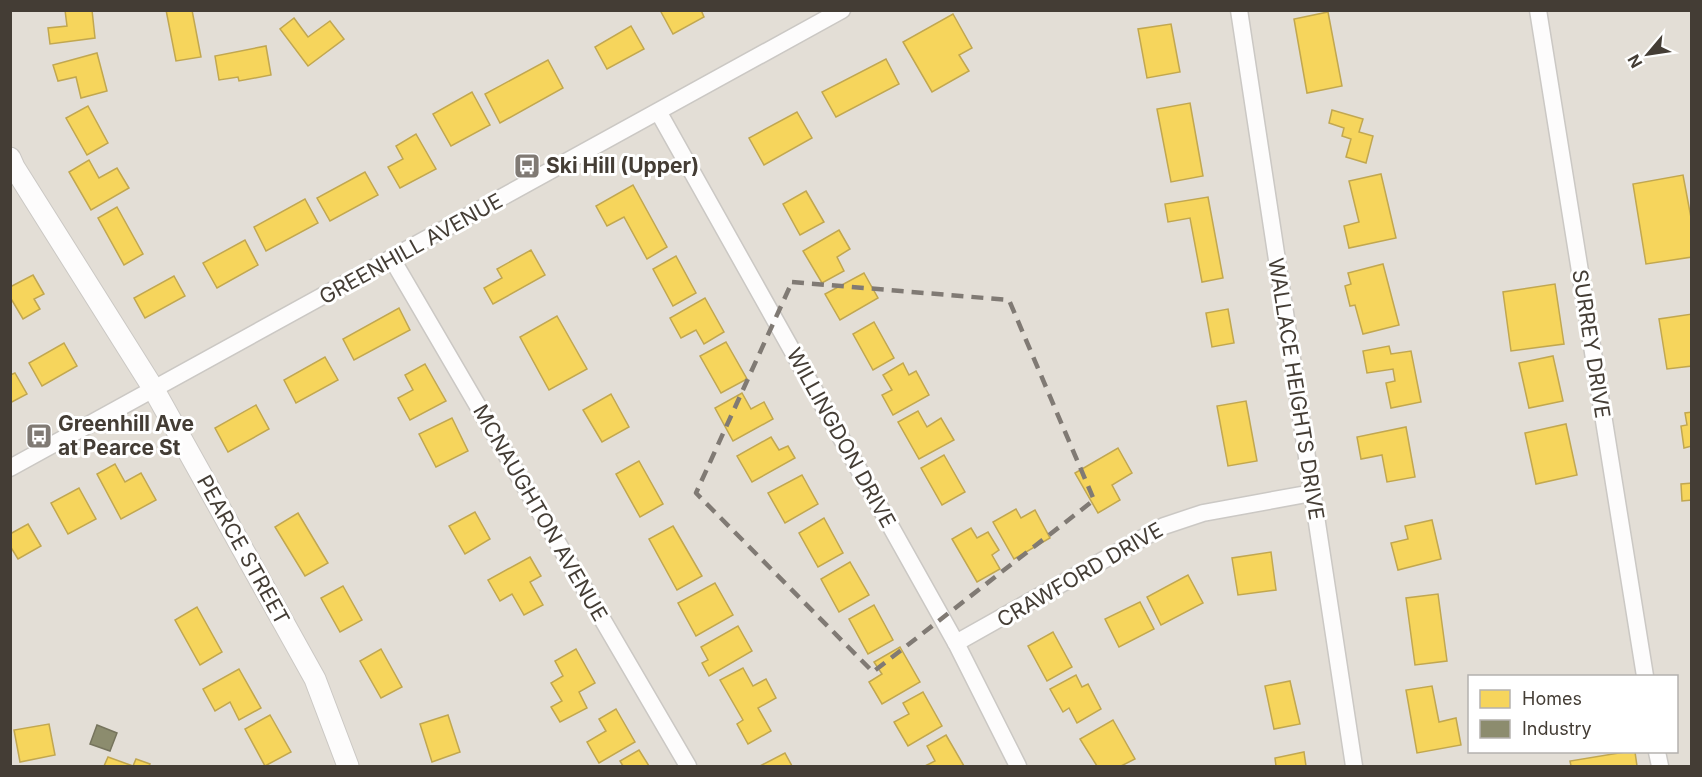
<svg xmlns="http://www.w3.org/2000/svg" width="1702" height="777" font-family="Inter,sans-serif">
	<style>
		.residential { fill: #e3ded6; fill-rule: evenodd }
		.homes { fill: #f6d55c; stroke: #c1a750; stroke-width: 1.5 }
		.industry { fill: #8c8c6e; stroke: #76745d; stroke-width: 1.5 }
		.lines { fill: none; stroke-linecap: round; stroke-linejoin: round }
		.minor-casing { stroke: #cbc8c4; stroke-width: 19 }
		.tertiary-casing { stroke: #cbc8c4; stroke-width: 23 }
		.minor { stroke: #fdfcfc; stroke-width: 16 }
		.tertiary { stroke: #fdfcfc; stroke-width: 21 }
		.marked { fill: none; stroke: #807a74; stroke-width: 4.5; stroke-dasharray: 12 8; stroke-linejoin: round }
		.labels { text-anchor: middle; stroke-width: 6; stroke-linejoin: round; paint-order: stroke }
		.poi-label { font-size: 21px; font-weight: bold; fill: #443d35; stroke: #fff; text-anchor: start }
		.street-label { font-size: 21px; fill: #443d35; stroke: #fff }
	</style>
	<rect width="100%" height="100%" fill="#efece8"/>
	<path class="residential" d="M 10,11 L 1691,11 L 1691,766 L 11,766 ZM 1470,676 L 1676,676 L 1676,752 L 1470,752 Z"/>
	<g class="homes">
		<path d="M 65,10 L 92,10 L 95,38 L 50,44 L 48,28 L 67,26 Z"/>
		<path d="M 166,10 L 192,10 L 201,57 L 176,61 Z"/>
		<path d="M 660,10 L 701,10 L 704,17 L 673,34 Z"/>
		<path d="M 1328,12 L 1342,86 L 1307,93 L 1294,19 Z"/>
		<path d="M 953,14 L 972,48 L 959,55 L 969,71 L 932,92 L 903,42 Z"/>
		<path d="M 294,18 L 308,37 L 330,21 L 344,39 L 308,66 L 280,29 Z"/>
		<path d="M 1171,24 L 1180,72 L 1147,78 L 1138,29 Z"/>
		<path d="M 631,26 L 644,49 L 607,69 L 595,47 Z"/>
		<path d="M 266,46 L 271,75 L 239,81 L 238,77 L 219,80 L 215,56 Z"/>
		<path d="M 97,53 L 107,91 L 81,98 L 76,77 L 58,81 L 53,65 Z"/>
		<path d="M 886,59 L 899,84 L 836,117 L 822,92 Z"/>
		<path d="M 548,60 L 563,88 L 500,123 L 485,94 Z"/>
		<path d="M 472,92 L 490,125 L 451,146 L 433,114 Z"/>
		<path d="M 1190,103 L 1203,176 L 1171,182 L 1157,109 Z"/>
		<path d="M 88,106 L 108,143 L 87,155 L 66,118 Z"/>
		<path d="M 1332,110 L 1363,119 L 1359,132 L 1373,136 L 1366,163 L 1346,157 L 1351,139 L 1342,136 L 1344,128 L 1329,123 Z"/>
		<path d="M 797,112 L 812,138 L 764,165 L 749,138 Z"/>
		<path d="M 416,134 L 436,169 L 400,188 L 388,167 L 403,159 L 396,146 Z"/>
		<path d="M 89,160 L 99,178 L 117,168 L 129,188 L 91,210 L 69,172 Z"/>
		<path d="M 365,172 L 378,195 L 330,221 L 317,198 Z"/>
		<path d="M 1381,174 L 1396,238 L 1349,248 L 1344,226 L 1359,222 L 1349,181 Z"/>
		<path d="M 1683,175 L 1692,223 L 1692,257 L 1646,264 L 1633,184 Z"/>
		<path d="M 633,185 L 667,247 L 647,259 L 624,217 L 607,226 L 596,206 Z"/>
		<path d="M 806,191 L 824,222 L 800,235 L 783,204 Z"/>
		<path d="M 1208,197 L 1223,278 L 1202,282 L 1190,218 L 1168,222 L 1165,204 Z"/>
		<path d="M 305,199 L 318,223 L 266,251 L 254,227 Z"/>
		<path d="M 117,207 L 143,254 L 124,265 L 98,218 Z"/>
		<path d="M 839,230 L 850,249 L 837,257 L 844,271 L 822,283 L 803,251 Z"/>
		<path d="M 245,240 L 258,265 L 217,288 L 203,263 Z"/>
		<path d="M 531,250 L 545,275 L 493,304 L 484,288 L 502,278 L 497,269 Z"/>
		<path d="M 676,256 L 696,293 L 673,306 L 653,269 Z"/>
		<path d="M 1383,264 L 1399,325 L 1363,334 L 1355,305 L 1350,306 L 1345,286 L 1351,284 L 1348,273 Z"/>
		<path d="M 864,273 L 878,298 L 840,320 L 825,294 Z"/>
		<path d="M 33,275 L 44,294 L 34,299 L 40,309 L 23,319 L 10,297 L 10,287 Z"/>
		<path d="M 174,276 L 185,296 L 145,318 L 134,298 Z"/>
		<path d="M 1555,284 L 1564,344 L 1511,351 L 1503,292 Z"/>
		<path d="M 705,298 L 724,332 L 704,344 L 696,330 L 681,338 L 670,318 Z"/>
		<path d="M 399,308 L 410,330 L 354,360 L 343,339 Z"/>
		<path d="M 1228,309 L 1234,343 L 1212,347 L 1206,313 Z"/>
		<path d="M 1692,314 L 1692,366 L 1667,369 L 1659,319 Z"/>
		<path d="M 557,316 L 587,369 L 549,390 L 520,337 Z"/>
		<path d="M 874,322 L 894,358 L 873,370 L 853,334 Z"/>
		<path d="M 726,342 L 747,379 L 721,393 L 700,356 Z"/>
		<path d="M 64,343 L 77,366 L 42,386 L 29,363 Z"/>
		<path d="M 1389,346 L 1391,354 L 1411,351 L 1421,402 L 1391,408 L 1386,383 L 1395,381 L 1393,369 L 1367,373 L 1363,351 Z"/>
		<path d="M 1553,356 L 1563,401 L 1529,408 L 1519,363 Z"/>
		<path d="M 325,357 L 338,380 L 296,403 L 284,380 Z"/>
		<path d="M 903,363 L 909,375 L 916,371 L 929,395 L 893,415 L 882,395 L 892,390 L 883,375 Z"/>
		<path d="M 425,364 L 446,401 L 410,420 L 398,398 L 413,390 L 405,375 Z"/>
		<path d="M 15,373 L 27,394 L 10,403 L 10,375 Z"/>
		<path d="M 742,393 L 751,409 L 764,402 L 773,419 L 733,441 L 715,408 Z"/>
		<path d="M 611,394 L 629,427 L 602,442 L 583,410 Z"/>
		<path d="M 1246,401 L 1257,461 L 1228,466 L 1217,406 Z"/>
		<path d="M 256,405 L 269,429 L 228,452 L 215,428 Z"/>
		<path d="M 918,411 L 927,427 L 941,418 L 954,440 L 919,459 L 898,422 Z"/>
		<path d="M 1692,412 L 1692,446 L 1684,448 L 1681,426 L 1687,425 L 1685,413 Z"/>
		<path d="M 452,418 L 468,451 L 436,467 L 419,434 Z"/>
		<path d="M 1566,424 L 1577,475 L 1536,484 L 1525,433 Z"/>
		<path d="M 1406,427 L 1415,477 L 1387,482 L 1382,455 L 1361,459 L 1357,437 Z"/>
		<path d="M 771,437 L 779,450 L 788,446 L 795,458 L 752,482 L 737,456 Z"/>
		<path d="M 1118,448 L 1132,473 L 1112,485 L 1120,500 L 1098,513 L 1075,473 Z"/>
		<path d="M 944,455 L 965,492 L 942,505 L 921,468 Z"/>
		<path d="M 639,461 L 663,504 L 640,517 L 616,474 Z"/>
		<path d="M 115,464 L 125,482 L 141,473 L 156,500 L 121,519 L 97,474 Z"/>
		<path d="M 802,475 L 818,504 L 785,523 L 768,493 Z"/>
		<path d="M 1692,483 L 1692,500 L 1682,501 L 1681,484 Z"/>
		<path d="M 79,488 L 96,519 L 68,534 L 51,503 Z"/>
		<path d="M 1016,509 L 1021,518 L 1035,510 L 1050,538 L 1014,559 L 993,522 Z"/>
		<path d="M 475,512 L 490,539 L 465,554 L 449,526 Z"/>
		<path d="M 298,513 L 328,563 L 305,576 L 275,527 Z"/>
		<path d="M 824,518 L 843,553 L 818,567 L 799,533 Z"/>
		<path d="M 1432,520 L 1441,559 L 1398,570 L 1391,543 L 1408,539 L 1405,526 Z"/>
		<path d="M 28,524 L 41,546 L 18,559 L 10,546 L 10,534 Z"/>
		<path d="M 673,526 L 702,576 L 677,590 L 649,539 Z"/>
		<path d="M 971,528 L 977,538 L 988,532 L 999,550 L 992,555 L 1000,569 L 977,582 L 952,539 Z"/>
		<path d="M 1271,552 L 1276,590 L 1238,595 L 1232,558 Z"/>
		<path d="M 530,557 L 541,576 L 530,582 L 543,605 L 524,615 L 512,594 L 500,601 L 488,580 Z"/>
		<path d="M 850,562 L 869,595 L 839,612 L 821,579 Z"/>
		<path d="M 1188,575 L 1203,603 L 1161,625 L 1147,597 Z"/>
		<path d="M 715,583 L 733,615 L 696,636 L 678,603 Z"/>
		<path d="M 343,586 L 362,620 L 340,632 L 321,598 Z"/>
		<path d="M 1438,594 L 1447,661 L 1415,665 L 1406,598 Z"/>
		<path d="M 1140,602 L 1154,629 L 1119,647 L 1105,619 Z"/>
		<path d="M 874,605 L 893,640 L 868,654 L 849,619 Z"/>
		<path d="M 197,607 L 222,652 L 200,665 L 175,620 Z"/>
		<path d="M 738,626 L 752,651 L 709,676 L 702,663 L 708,660 L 701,647 Z"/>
		<path d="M 1053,632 L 1072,667 L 1047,681 L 1028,646 Z"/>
		<path d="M 900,647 L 920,682 L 882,704 L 869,682 L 882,674 L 874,662 Z"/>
		<path d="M 381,649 L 402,687 L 381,698 L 360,661 Z"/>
		<path d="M 576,649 L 595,683 L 579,692 L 587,708 L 560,722 L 551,707 L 562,701 L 551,683 L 563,676 L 555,661 Z"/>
		<path d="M 743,668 L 753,686 L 766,679 L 776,698 L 758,708 L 771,731 L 748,744 L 737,724 L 743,720 L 720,680 Z"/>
		<path d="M 239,669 L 261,708 L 239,720 L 230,702 L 215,711 L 203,689 Z"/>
		<path d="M 1076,675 L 1082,687 L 1088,684 L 1101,709 L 1077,723 L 1069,708 L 1063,712 L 1050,689 Z"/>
		<path d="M 1290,681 L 1300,724 L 1274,729 L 1265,686 Z"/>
		<path d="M 1432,686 L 1439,722 L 1456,718 L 1461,745 L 1417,753 L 1406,690 Z"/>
		<path d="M 923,692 L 942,726 L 908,746 L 894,722 L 909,714 L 903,703 Z"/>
		<path d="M 616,709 L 635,742 L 599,763 L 587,742 L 606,731 L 599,719 Z"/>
		<path d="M 270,715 L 291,752 L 265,766 L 245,729 Z"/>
		<path d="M 448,715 L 460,752 L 432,762 L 420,724 Z"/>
		<path d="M 1113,720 L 1135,759 L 1121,766 L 1097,766 L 1080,739 Z"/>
		<path d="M 49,724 L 55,755 L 20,762 L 14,730 Z"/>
		<path d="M 946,735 L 964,766 L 925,766 L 935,761 L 927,746 Z"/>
		<path d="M 639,750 L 649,766 L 623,766 L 620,761 Z"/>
		<path d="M 1304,752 L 1306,766 L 1276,766 L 1275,758 Z"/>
		<path d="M 1625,752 L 1635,752 L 1637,766 L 1571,766 L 1570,761 Z"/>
		<path d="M 785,753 L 792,766 L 760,766 Z"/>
		<path d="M 108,757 L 133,766 L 104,766 Z"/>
		<path d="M 136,759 L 150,764 L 149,766 L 133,766 Z"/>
	</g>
	<path class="industry" d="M 97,725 L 117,733 L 110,751 L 90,744 Z"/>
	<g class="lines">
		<defs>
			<g id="minor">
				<path d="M 1239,10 L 1354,766"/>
				<path d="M 1538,10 L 1645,676"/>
				<path d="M 659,113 L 956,643 L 1018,766"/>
				<path d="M 392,259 L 688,766"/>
				<path d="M 10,468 L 842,10"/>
				<path d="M 956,643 L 1164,526 L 1203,513 L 1312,493"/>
				<path d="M 1657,752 L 1660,766"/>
			</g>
			<path id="tertiary" d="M 10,158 L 14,167 L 153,388 L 315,679 L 348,766"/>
		</defs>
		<use href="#minor" class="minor-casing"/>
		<use href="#tertiary" class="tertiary-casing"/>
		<use href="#minor" class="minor"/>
		<use href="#tertiary" class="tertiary"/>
	</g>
	<path class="marked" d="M 792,282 L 1009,300 L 1094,500 L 873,672 L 696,493 Z"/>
	<defs>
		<symbol id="bus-square" viewBox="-11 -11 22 22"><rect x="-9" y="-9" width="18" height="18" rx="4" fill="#807a74" stroke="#fff"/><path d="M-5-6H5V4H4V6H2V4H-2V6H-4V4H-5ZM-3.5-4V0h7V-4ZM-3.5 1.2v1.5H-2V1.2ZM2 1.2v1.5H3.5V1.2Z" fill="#fff"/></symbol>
	</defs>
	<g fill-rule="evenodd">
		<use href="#bus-square" x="512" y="151" width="30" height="30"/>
		<use href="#bus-square" x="24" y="421" width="30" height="30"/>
	</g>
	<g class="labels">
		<g class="poi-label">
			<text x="546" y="173">Ski Hill (Upper)</text>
			<text x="58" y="431">Greenhill Ave<tspan x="58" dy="24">at Pearce St</tspan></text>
		</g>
		<g class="street-label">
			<text transform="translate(411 249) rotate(-29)" y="7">GREENHILL AVENUE</text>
			<text transform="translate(1591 344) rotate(81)" y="7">SURREY DRIVE</text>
			<text transform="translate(1296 389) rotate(81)" y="7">WALLACE HEIGHTS DRIVE</text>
			<text transform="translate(841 438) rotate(61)" y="7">WILLINGDON DRIVE</text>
			<text transform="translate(540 513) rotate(60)" y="7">MCNAUGHTON AVENUE</text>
			<text transform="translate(243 550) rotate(61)" y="7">PEARCE STREET</text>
			<text transform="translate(1080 575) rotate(-30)" y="7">CRAWFORD DRIVE</text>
		</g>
	</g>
	<rect width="1702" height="777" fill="none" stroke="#443d35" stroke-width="24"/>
	<rect x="1468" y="675" width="210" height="78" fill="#ffffff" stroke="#b4b1ae" stroke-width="1.5"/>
	<rect x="1480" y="690" width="30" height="18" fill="#f6d55c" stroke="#b4b1ae" stroke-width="1.5"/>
	<text x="1522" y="705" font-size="18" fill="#443d35">Homes</text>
	<rect x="1480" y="720" width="30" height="18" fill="#8c8c6e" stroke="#b4b1ae" stroke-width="1.5"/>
	<text x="1522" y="735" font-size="18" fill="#443d35">Industry</text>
	<g transform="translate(1648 54) rotate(241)" stroke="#ffffff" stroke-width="4.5" paint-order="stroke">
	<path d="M0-4.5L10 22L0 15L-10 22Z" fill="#443d35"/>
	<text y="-9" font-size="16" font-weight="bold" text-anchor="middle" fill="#443d35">N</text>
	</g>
</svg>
